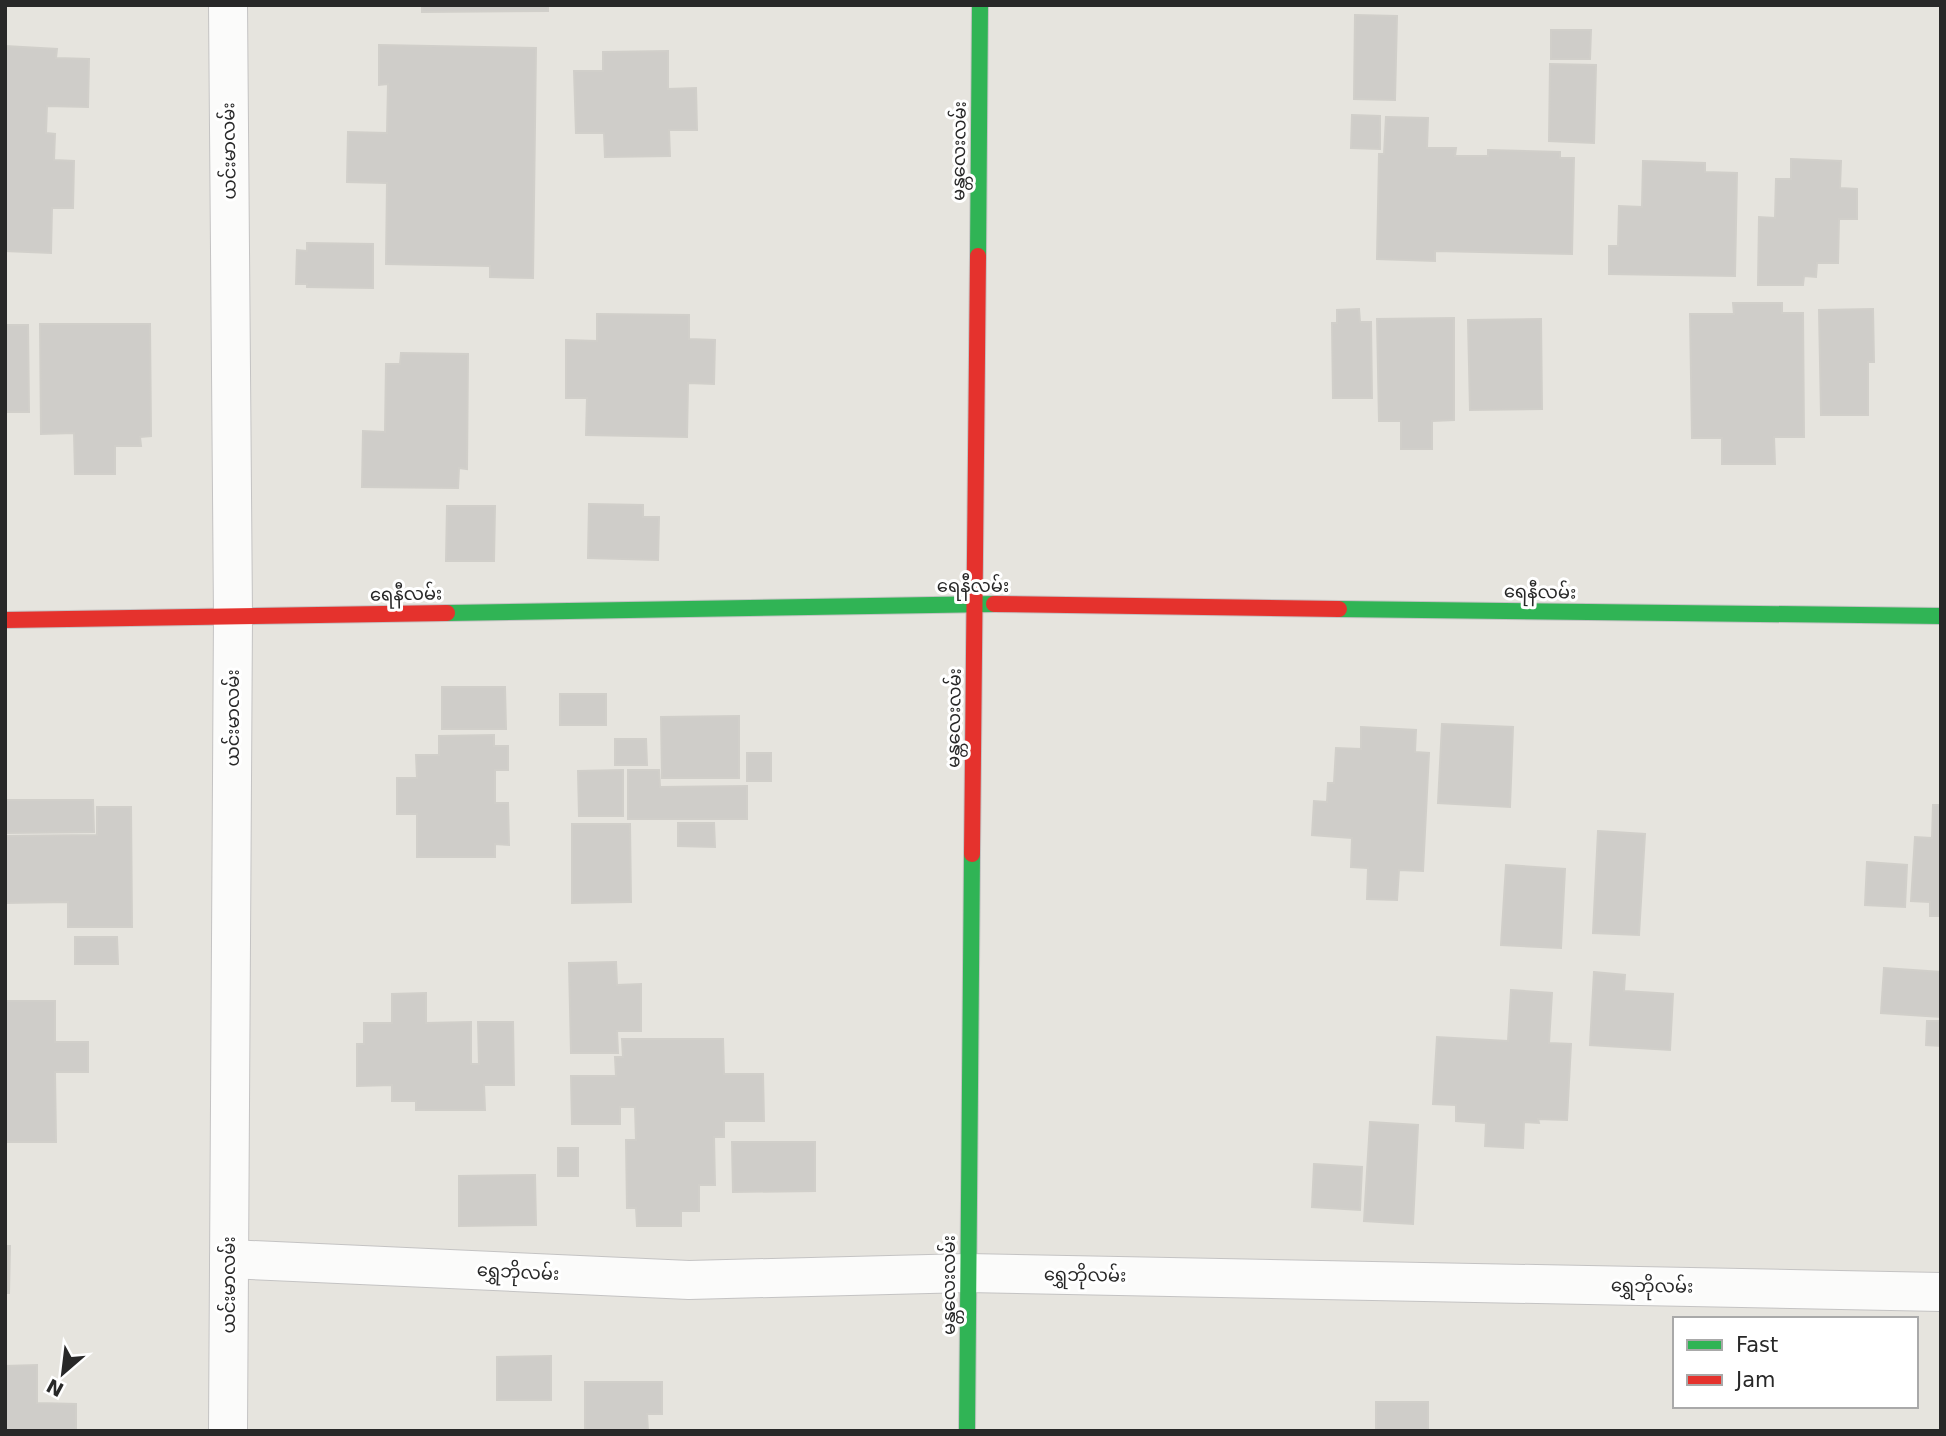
<svg xmlns="http://www.w3.org/2000/svg" width="1946" height="1436" font-family="'DejaVu Sans','Noto Sans Myanmar',sans-serif">
	<style>
		.building { fill: #cfcdc9; stroke: #d1cfca; stroke-width: 2 }
		.lines { fill: none; stroke-linecap: round; stroke-linejoin: round }
		.street-casing { stroke: #c4c3c3; stroke-width: 40 }
		.fast-casing { stroke: #c4c3c3; stroke-width: 18 }
		.jam-casing { stroke: #c4c3c3; stroke-width: 18 }
		.street { stroke: #fbfbfa; stroke-width: 38 }
		.fast { stroke: #30b455; stroke-width: 16 }
		.jam { stroke: #e5322d; stroke-width: 16 }
		.labels { text-anchor: middle; stroke-width: 6; stroke-linejoin: round; paint-order: stroke }
		.street-label { font-size: 18px; fill: #282828; stroke: #fff }
	</style>
	<rect width="100%" height="100%" fill="#e6e4de"/>
	<g class="building">
		<path d="M 422,5 L 548,5 L 548,11 L 422,12 Z"/>
		<path d="M 1355,15 L 1397,16 L 1395,100 L 1354,99 Z"/>
		<path d="M 1551,30 L 1591,30 L 1590,59 L 1551,59 Z"/>
		<path d="M 379,45 L 536,48 L 533,278 L 490,277 L 490,266 L 386,264 L 387,183 L 347,182 L 348,132 L 387,133 L 388,84 L 379,85 Z"/>
		<path d="M 5,46 L 57,49 L 56,58 L 89,59 L 88,107 L 47,106 L 46,133 L 55,134 L 54,160 L 74,161 L 73,208 L 52,208 L 51,253 L 5,251 Z"/>
		<path d="M 668,51 L 668,89 L 696,88 L 697,130 L 669,130 L 670,156 L 605,157 L 604,133 L 576,133 L 574,71 L 603,71 L 603,52 Z"/>
		<path d="M 1550,64 L 1596,65 L 1594,143 L 1549,141 Z"/>
		<path d="M 1352,115 L 1380,116 L 1380,149 L 1351,148 Z"/>
		<path d="M 1386,117 L 1428,118 L 1427,148 L 1456,148 L 1455,156 L 1488,156 L 1488,150 L 1560,152 L 1560,158 L 1574,158 L 1572,254 L 1435,251 L 1435,261 L 1377,259 L 1379,154 L 1384,154 Z"/>
		<path d="M 1791,159 L 1841,161 L 1840,188 L 1857,189 L 1857,219 L 1839,219 L 1838,263 L 1817,263 L 1816,277 L 1804,276 L 1803,285 L 1758,285 L 1759,217 L 1775,218 L 1776,179 L 1791,179 Z"/>
		<path d="M 1643,161 L 1705,163 L 1705,172 L 1737,173 L 1735,276 L 1609,274 L 1609,246 L 1618,246 L 1619,206 L 1642,207 Z"/>
		<path d="M 307,243 L 373,244 L 373,288 L 307,287 L 307,284 L 296,284 L 297,250 L 307,251 Z"/>
		<path d="M 1733,303 L 1782,303 L 1782,313 L 1803,313 L 1804,437 L 1774,437 L 1775,464 L 1722,464 L 1722,438 L 1692,438 L 1690,314 L 1734,314 Z"/>
		<path d="M 1359,309 L 1360,322 L 1371,322 L 1372,398 L 1333,398 L 1332,323 L 1337,323 L 1337,310 Z"/>
		<path d="M 1873,309 L 1874,362 L 1868,362 L 1868,415 L 1821,415 L 1819,310 Z"/>
		<path d="M 597,314 L 689,315 L 689,339 L 715,340 L 714,384 L 688,383 L 687,437 L 586,435 L 587,398 L 566,398 L 566,340 L 597,341 Z"/>
		<path d="M 1454,318 L 1454,420 L 1432,421 L 1432,449 L 1401,449 L 1401,421 L 1379,421 L 1377,319 Z"/>
		<path d="M 1541,319 L 1542,409 L 1470,410 L 1468,320 Z"/>
		<path d="M 40,324 L 150,324 L 151,436 L 140,437 L 141,446 L 115,446 L 115,474 L 75,474 L 74,433 L 41,434 Z"/>
		<path d="M 5,325 L 28,325 L 29,412 L 5,412 Z"/>
		<path d="M 401,353 L 468,354 L 467,469 L 459,468 L 458,488 L 362,487 L 363,431 L 385,432 L 386,364 L 400,364 Z"/>
		<path d="M 589,504 L 643,505 L 643,517 L 659,517 L 658,560 L 588,558 Z"/>
		<path d="M 447,506 L 495,506 L 494,561 L 446,561 Z"/>
		<path d="M 442,687 L 505,687 L 506,729 L 442,729 Z"/>
		<rect x="560" y="694" width="46" height="31"/>
		<path d="M 739,716 L 739,778 L 662,778 L 661,717 Z"/>
		<path d="M 1442,724 L 1513,727 L 1510,807 L 1438,803 Z"/>
		<path d="M 1361,727 L 1416,730 L 1415,752 L 1429,753 L 1423,871 L 1399,870 L 1397,900 L 1367,899 L 1368,868 L 1351,867 L 1352,838 L 1312,835 L 1314,801 L 1327,802 L 1328,783 L 1334,783 L 1336,748 L 1361,749 Z"/>
		<path d="M 494,735 L 494,746 L 508,746 L 508,770 L 495,770 L 495,803 L 508,803 L 509,845 L 495,844 L 495,857 L 417,857 L 417,814 L 397,814 L 397,778 L 417,778 L 416,755 L 439,755 L 439,736 Z"/>
		<path d="M 615,739 L 646,739 L 647,765 L 615,765 Z"/>
		<rect x="747" y="753" width="24" height="28"/>
		<path d="M 623,770 L 623,816 L 579,816 L 578,771 Z"/>
		<path d="M 628,770 L 659,770 L 660,787 L 747,786 L 747,819 L 628,819 Z"/>
		<path d="M 5,800 L 93,800 L 94,832 L 5,833 Z"/>
		<path d="M 1933,805 L 1941,805 L 1941,916 L 1930,916 L 1930,902 L 1911,901 L 1915,837 L 1932,838 Z"/>
		<path d="M 97,807 L 131,807 L 132,927 L 68,927 L 68,902 L 5,903 L 5,836 L 97,835 Z"/>
		<path d="M 678,823 L 714,823 L 715,847 L 678,846 Z"/>
		<path d="M 572,824 L 630,824 L 631,902 L 572,903 Z"/>
		<path d="M 1598,831 L 1645,834 L 1639,935 L 1593,933 Z"/>
		<path d="M 1867,862 L 1907,865 L 1905,907 L 1865,905 Z"/>
		<path d="M 1506,865 L 1565,869 L 1561,948 L 1501,945 Z"/>
		<path d="M 75,937 L 117,937 L 118,964 L 75,964 Z"/>
		<path d="M 616,962 L 617,985 L 641,984 L 641,1031 L 617,1031 L 618,1053 L 571,1053 L 569,963 Z"/>
		<path d="M 1884,968 L 1941,972 L 1941,1017 L 1881,1013 Z"/>
		<path d="M 1594,972 L 1625,975 L 1624,991 L 1673,994 L 1670,1050 L 1590,1045 Z"/>
		<path d="M 1511,990 L 1552,993 L 1549,1043 L 1571,1044 L 1567,1120 L 1538,1119 L 1539,1123 L 1524,1122 L 1523,1148 L 1485,1146 L 1486,1123 L 1456,1121 L 1456,1105 L 1433,1104 L 1437,1037 L 1508,1041 Z"/>
		<path d="M 426,993 L 426,1023 L 471,1022 L 471,1064 L 479,1064 L 478,1022 L 513,1022 L 514,1085 L 484,1085 L 485,1110 L 416,1110 L 416,1101 L 392,1101 L 392,1085 L 357,1086 L 357,1044 L 364,1044 L 364,1023 L 392,1023 L 392,994 Z"/>
		<path d="M 5,1001 L 55,1001 L 55,1042 L 88,1042 L 88,1072 L 55,1072 L 56,1142 L 5,1142 Z"/>
		<path d="M 1927,1021 L 1941,1021 L 1941,1046 L 1926,1045 Z"/>
		<path d="M 622,1039 L 723,1039 L 724,1074 L 763,1074 L 764,1121 L 724,1121 L 724,1137 L 714,1137 L 715,1185 L 699,1185 L 699,1211 L 681,1211 L 681,1226 L 637,1226 L 636,1208 L 627,1208 L 626,1140 L 636,1140 L 635,1107 L 620,1107 L 620,1124 L 572,1124 L 571,1076 L 616,1076 L 615,1057 L 623,1057 Z"/>
		<path d="M 1370,1122 L 1418,1125 L 1413,1224 L 1364,1221 Z"/>
		<path d="M 732,1142 L 815,1142 L 815,1191 L 733,1192 Z"/>
		<rect x="558" y="1148" width="20" height="28"/>
		<path d="M 1314,1164 L 1362,1167 L 1360,1210 L 1312,1207 Z"/>
		<path d="M 535,1175 L 536,1225 L 459,1226 L 459,1176 Z"/>
		<path d="M 5,1246 L 10,1246 L 9,1293 L 5,1293 Z"/>
		<path d="M 551,1356 L 551,1400 L 497,1400 L 497,1357 Z"/>
		<path d="M 37,1365 L 37,1403 L 76,1404 L 76,1431 L 5,1431 L 5,1366 Z"/>
		<path d="M 585,1382 L 662,1382 L 662,1414 L 647,1414 L 648,1431 L 585,1431 Z"/>
		<rect x="1376" y="1402" width="52" height="29"/>
	</g>
	<g class="lines">
		<defs>
			<g id="street">
				<path d="M 228,5 L 233,616 L 228,1431"/>
				<path d="M 229,1259 L 689,1280 L 968,1273 L 1941,1292"/>
			</g>
			<g id="fast">
				<path d="M 978,256 L 980,5"/>
				<path d="M 1339,609 L 1941,616"/>
				<path d="M 447,613 L 994,604"/>
				<path d="M 967,1431 L 972,854"/>
			</g>
			<g id="jam">
				<path d="M 994,604 L 1339,609"/>
				<path d="M 5,620 L 447,613"/>
				<path d="M 972,854 L 978,256"/>
			</g>
		</defs>
		<use href="#street" class="street-casing"/>
		<use href="#fast" class="fast-casing"/>
		<use href="#jam" class="jam-casing"/>
		<use href="#street" class="street"/>
		<use href="#fast" class="fast"/>
		<use href="#jam" class="jam"/>
	</g>
	<g class="labels">
		<g class="street-label">
			<text transform="translate(229 151) rotate(-91)" y="6">ယင်းမာလမ်း</text>
			<text transform="translate(959 151) rotate(-89)" y="6">မန္တလေးလမ်း</text>
			<text x="973" y="592">ရေနီလမ်း</text>
			<text transform="translate(1540 592) rotate(1)" y="6">ရေနီလမ်း</text>
			<text transform="translate(406 594) rotate(-1)" y="6">ရေနီလမ်း</text>
			<text transform="translate(233 718) rotate(-90)" y="6">ယင်းမာလမ်း</text>
			<text transform="translate(954 718) rotate(-89)" y="6">မန္တလေးလမ်း</text>
			<text transform="translate(518 1272) rotate(3)" y="6">ရွှေဘိုလမ်း</text>
			<text transform="translate(1085 1275) rotate(1)" y="6">ရွှေဘိုလမ်း</text>
			<text transform="translate(229 1285) rotate(-90)" y="6">ယင်းမာလမ်း</text>
			<text transform="translate(949 1285) rotate(-90)" y="6">မန္တလေးလမ်း</text>
			<text transform="translate(1652 1286) rotate(1)" y="6">ရွှေဘိုလမ်း</text>
		</g>
	</g>
	<rect width="1946" height="1436" fill="none" stroke="#282828" stroke-width="14"/>
	<rect x="1673" y="1317" width="245" height="91" fill="#ffffff" stroke="#a9a9a9" stroke-width="2"/>
	<rect x="1687" y="1340" width="35" height="10" fill="#30b455" stroke="#a9a9a9" stroke-width="2"/>
	<text x="1736" y="1352" font-size="21" fill="#282828">Fast</text>
	<rect x="1687" y="1375" width="35" height="10" fill="#e5322d" stroke="#a9a9a9" stroke-width="2"/>
	<text x="1736" y="1387" font-size="21" fill="#282828">Jam</text>
	<g transform="translate(63 1373) rotate(208)" stroke="#ffffff" stroke-width="5" paint-order="stroke">
	<path d="M0-5L12 26L0 18L-12 26Z" fill="#282828"/>
	<text y="-10" font-size="19" font-weight="bold" text-anchor="middle" fill="#282828">N</text>
	</g>
</svg>
